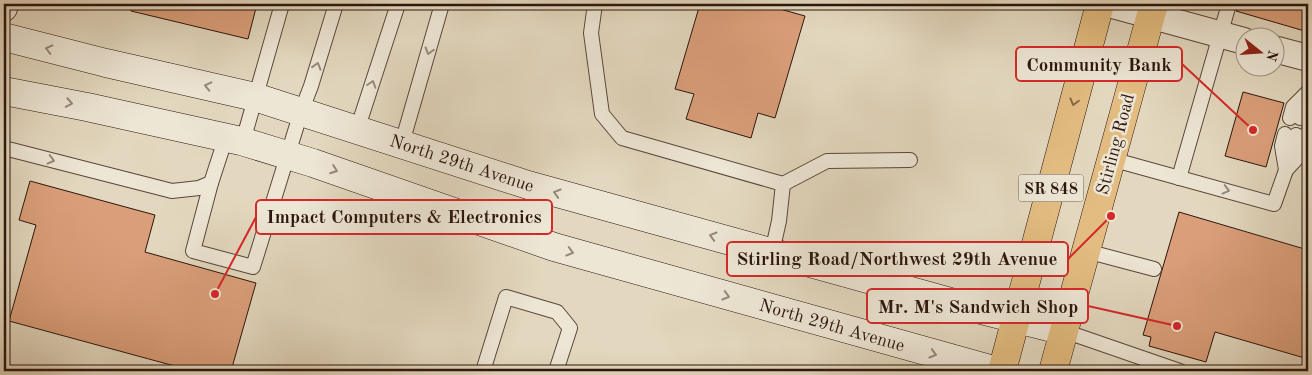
<svg xmlns="http://www.w3.org/2000/svg" width="1312" height="375" font-family="'Old Standard TT',serif">
	<style>
		.building { fill: #da9f7a; stroke: #2b150d }
		.lines { fill: none; stroke-linecap: round; stroke-linejoin: round }
		.lane-casing { stroke: #59463a; stroke-width: 16 }
		.street-casing { stroke: #59463a; stroke-width: 28 }
		.secondary-casing { stroke: #2b150d; stroke-width: 29 }
		.primary-casing { stroke: #2b150d; stroke-width: 29 }
		.lane { stroke: #ede6d5; stroke-width: 14 }
		.street { stroke: #ede6d5; stroke-width: 26 }
		.secondary { stroke: #ede6d5; stroke-width: 28 }
		.primary { stroke: #e2bc80; stroke-width: 28 }
		.oneway { stroke: #96887b }
		.oneway2 { stroke: #866846 }
		.labels { text-anchor: middle; stroke-width: 5; stroke-linejoin: round; paint-order: stroke }
		.shield { fill: #ede6d5; stroke: #655449; stroke-width: 1 }
		.shield-label { font-size: 16px; font-weight: bold; fill: #2b150d }
		.street-label { font-size: 18px; fill: #2b150d; stroke: #ede6d5 }
		.leader { fill: none; stroke: #d62828; stroke-width: 2 }
		.callout-dot { fill: #d62828; stroke: #ede6d5; stroke-width: 2 }
		.callout { fill: #ede6d5; stroke: #d62828; stroke-width: 2 }
		.callout-label { font-size: 19px; text-anchor: middle; font-weight: bold; fill: #2b150d }
	</style>
	<rect width="100%" height="100%" fill="#e3d8bf"/>
	<filter id="stains"><feTurbulence type="fractalNoise" baseFrequency=".004" numOctaves="4"/><feColorMatrix values="0 0 0 0 .2 0 0 0 0 .09 0 0 0 0 .02 0 0 0 .5 -.17"/></filter>
	<radialGradient id="worn" r=".72"><stop offset=".6" stop-color="#630" stop-opacity="0"/><stop offset="1" stop-color="#630" stop-opacity=".3"/></radialGradient>
	<g class="building">
		<path d="M 132,4 L 257,4 L 248,39 L 131,11 Z"/>
		<path d="M 700,4 L 762,4 L 805,16 L 775,118 L 758,113 L 751,138 L 686,119 L 694,94 L 675,89 Z"/>
		<path d="M 1238,4 L 1308,4 L 1308,32 L 1236,11 Z"/>
		<path d="M 1243,92 L 1284,103 L 1266,167 L 1225,156 Z"/>
		<path d="M 30,181 L 155,215 L 145,252 L 256,283 L 231,371 L 193,371 L 9,321 L 36,225 L 19,220 Z"/>
		<path d="M 1179,212 L 1308,250 L 1308,359 L 1215,332 L 1206,362 L 1149,346 L 1151,337 L 1143,335 Z"/>
	</g>
	<g class="lines">
		<defs>
			<g id="lane">
				<path d="M 595,4 L 591,33 L 602,114 L 622,138 L 783,184 L 779,221 L 772,252"/>
				<path d="M 1290,118 L 1293,107 L 1308,92"/>
				<path d="M 1300,118 L 1308,95"/>
				<path d="M 357,130 L 398,4"/>
				<path d="M 243,141 L 282,4"/>
				<path d="M 402,143 L 442,4"/>
				<path d="M 4,148 L 172,191 L 199,188 L 211,183 L 226,137"/>
				<path d="M 1111,159 L 1274,204 L 1286,170 L 1282,146 L 1285,134"/>
				<path d="M 1287,165 L 1296,135"/>
				<path d="M 1286,170 L 1300,155 L 1307,133"/>
				<path d="M 1179,178 L 1229,4"/>
				<path d="M 211,183 L 193,251 L 253,267 L 301,112 L 311,86 L 336,4"/>
				<path d="M 783,184 L 827,161 L 910,160"/>
				<path d="M 1086,251 L 1154,269"/>
				<path d="M 1064,331 L 1180,371"/>
				<path d="M 483,371 L 506,297 L 557,312 L 570,328 L 556,371"/>
			</g>
			<g id="street">
				<path d="M 1109,4 L 1244,41"/>
				<path d="M 4,8 L 5,4"/>
				<path d="M 1274,49 L 1308,58"/>
			</g>
			<g id="secondary">
				<path d="M 4,37 L 106,63 L 255,97 L 528,185 L 965,306 L 1064,331"/>
				<path d="M 4,91 L 87,107 L 241,141 L 313,163 L 554,247 L 997,371"/>
			</g>
			<g id="primary">
				<path d="M 1002,371 L 1100,4"/>
				<path d="M 1053,371 L 1154,4"/>
			</g>
		</defs>
		<use href="#lane" class="lane-casing"/>
		<use href="#street" class="street-casing"/>
		<use href="#secondary" class="secondary-casing"/>
		<use href="#primary" class="primary-casing"/>
		<use href="#lane" class="lane"/>
		<use href="#street" class="street"/>
		<use href="#secondary" class="secondary"/>
		<use href="#primary" class="primary"/>
	</g>
	<defs><path id="oneway-chevron" d="M-2-3.5L2.5 0L-2 3.5" fill="none" stroke-width="1.6" stroke-linecap="round" stroke-linejoin="round" transform="scale(1.25)"/></defs>
	<g class="oneway">
		<use href="#oneway-chevron" transform="translate(49 49) rotate(-166)"/>
		<use href="#oneway-chevron" transform="translate(429 51) rotate(106)"/>
		<use href="#oneway-chevron" transform="translate(317 66) rotate(-73)"/>
		<use href="#oneway-chevron" transform="translate(372 84) rotate(-72)"/>
		<use href="#oneway-chevron" transform="translate(208 86) rotate(-167)"/>
		<use href="#oneway-chevron" transform="translate(69 103) rotate(11)"/>
		<use href="#oneway-chevron" transform="translate(51 160) rotate(14)"/>
		<use href="#oneway-chevron" transform="translate(334 170) rotate(20)"/>
		<use href="#oneway-chevron" transform="translate(1226 190) rotate(15)"/>
		<use href="#oneway-chevron" transform="translate(557 193) rotate(-164)"/>
		<use href="#oneway-chevron" transform="translate(713 236) rotate(-164)"/>
		<use href="#oneway-chevron" transform="translate(570 252) rotate(16)"/>
		<use href="#oneway-chevron" transform="translate(726 296) rotate(16)"/>
		<use href="#oneway-chevron" transform="translate(933 354) rotate(16)"/>
	</g>
	<use class="oneway2" href="#oneway-chevron" transform="translate(1074 102) rotate(105)"/>
	<g class="labels">
		<rect class="shield" x="1018.5" y="174.5" width="65" height="27" rx="4"/>
		<g class="shield-label">
			<text x="1051" y="194">SR 848</text>
		</g>
		<g class="street-label">
			<text transform="translate(1115 144) rotate(-75)" y="6">Stirling Road</text>
			<text transform="translate(462 163) rotate(18)" y="6">North 29th Avenue</text>
			<text transform="translate(832 325) rotate(16)" y="6">North 29th Avenue</text>
		</g>
	</g>
	<path class="leader" d="M1253 130L1182 64M215 294L256 217M1111 216L1068 259M1177 326L1088 306"/>
	<g class="callout-dot">
		<circle cx="1253" cy="130" r="5"/>
		<circle cx="215" cy="294" r="5"/>
		<circle cx="1111" cy="216" r="5"/>
		<circle cx="1177" cy="326" r="5"/>
	</g>
	<g class="callout">
		<rect x="1016" y="47" width="166" height="34" rx="5"/>
		<rect x="256" y="200" width="296" height="34" rx="5"/>
		<rect x="727" y="242" width="341" height="34" rx="5"/>
		<rect x="867" y="289" width="221" height="34" rx="5"/>
	</g>
	<g class="callout-label">
		<text x="1099" y="71">Community Bank</text>
		<text x="404" y="223">Impact Computers &amp; Electronics</text>
		<text x="897" y="265">Stirling Road/Northwest 29th Avenue</text>
		<text x="978" y="313">Mr. M's Sandwich Shop</text>
	</g>
	<rect width="1312" height="375" fill="none" stroke="#e3d8bf" stroke-width="20"/>
	<rect x="5" y="5" width="1302" height="365" fill="none" stroke="#2b150d" stroke-width="2.5"/>
	<rect x="10" y="10" width="1292" height="355" fill="none" stroke="#2b150d"/>
	<g transform="translate(1260 52) rotate(107)"><circle r="24" fill="#ede6d5" stroke="#9f9285"/>
	<path d="M0-4L9 19L0 12L-9 19Z" fill="#8f2418"/>
	<text y="-8" font-size="14" font-weight="bold" text-anchor="middle" fill="#2b150d">N</text>
	</g>
	<rect width="100%" height="100%" filter="url(#stains)"/>
	<rect width="100%" height="100%" fill="url(#worn)"/>
</svg>
